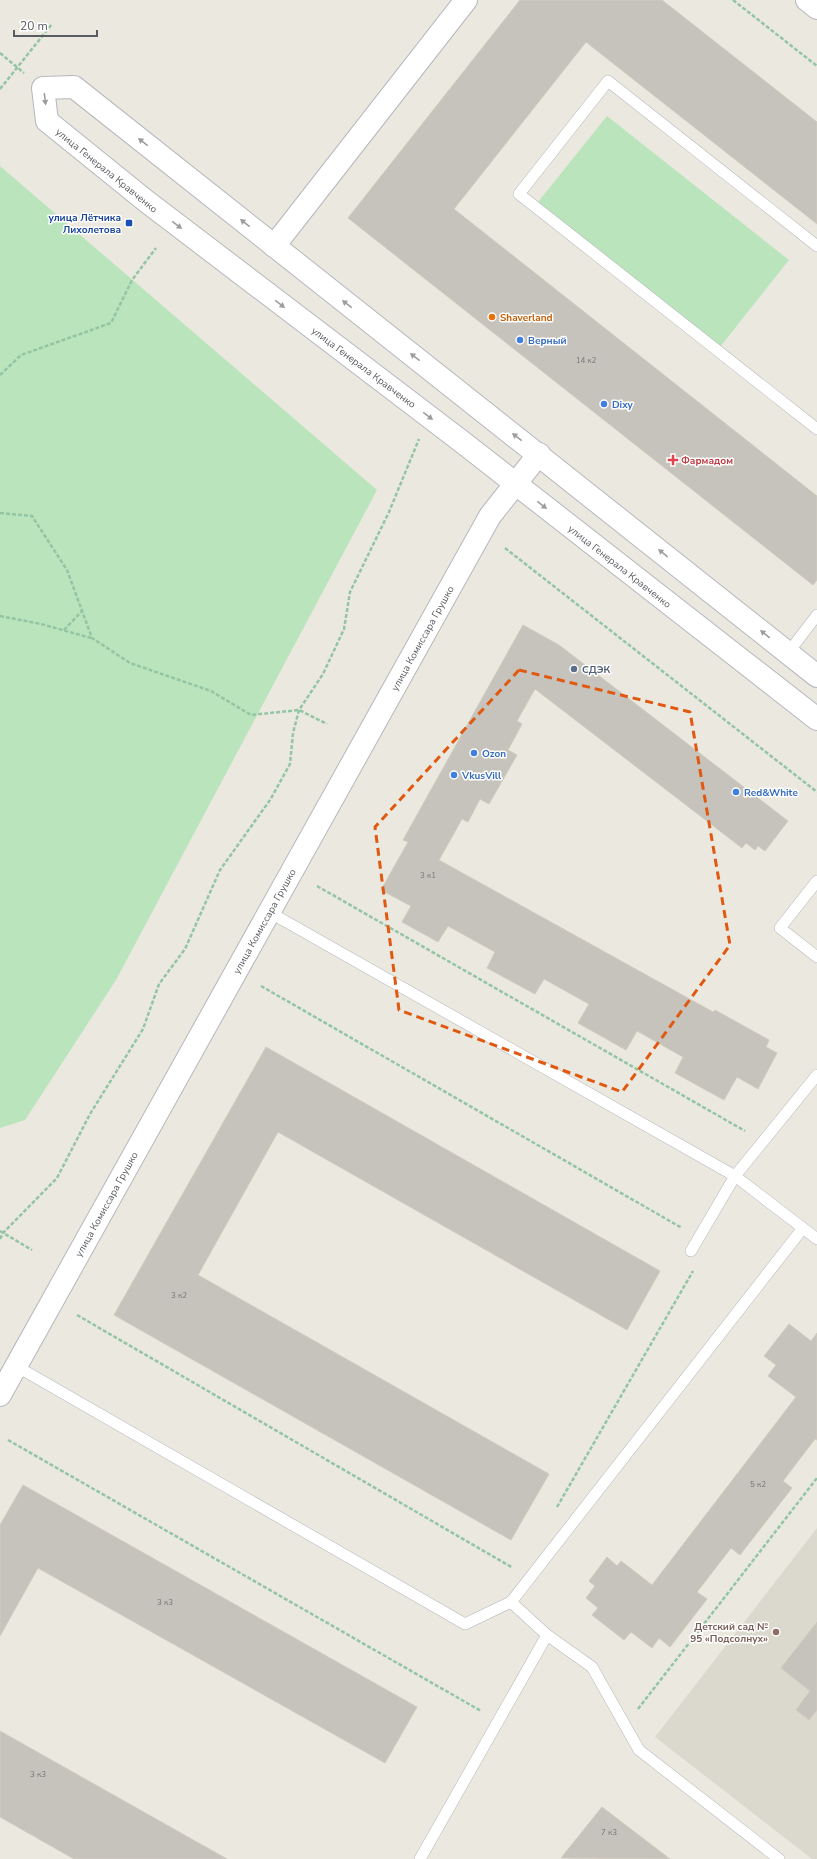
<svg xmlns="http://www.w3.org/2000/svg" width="817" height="1859" font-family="'Nunito Sans',sans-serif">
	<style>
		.education { fill: #dbd8cd }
		.green { fill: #bae4bc }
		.building { fill: #c6c3bc; stroke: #d0cbbd }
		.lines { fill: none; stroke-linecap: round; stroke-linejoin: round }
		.lane-casing { stroke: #b5b7bc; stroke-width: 12 }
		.street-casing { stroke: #b5b7bc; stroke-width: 24 }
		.path { stroke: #93c5a4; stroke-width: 2.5; stroke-dasharray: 4 2; stroke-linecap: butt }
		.lane { stroke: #fff; stroke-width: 11 }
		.street { stroke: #fff; stroke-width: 22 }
		.oneway { fill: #9b9da0 }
		.marked { fill: none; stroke: #e15910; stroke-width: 3; stroke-dasharray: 8 5; stroke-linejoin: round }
		.transit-dot { fill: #1a4fb4; stroke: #fff; stroke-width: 1.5 }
		.food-dot { fill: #e8710a; stroke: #fff; stroke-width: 1.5 }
		.shop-dot { fill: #3f7fe0; stroke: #fff; stroke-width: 1.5 }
		.health-dot { fill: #e0444e; stroke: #fff; stroke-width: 1.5 }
		.service-dot { fill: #5c6f8a; stroke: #fff; stroke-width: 1.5 }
		.education-dot { fill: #8d6e63; stroke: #fff; stroke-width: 1.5 }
		.labels { text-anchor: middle; stroke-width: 3; stroke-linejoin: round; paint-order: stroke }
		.number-label { font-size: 8px; fill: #747577 }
		.street-label { font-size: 10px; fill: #585b60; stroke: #fff }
		.transit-label { font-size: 10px; font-weight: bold; fill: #164399; stroke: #fff; text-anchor: end }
		.food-label { font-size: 10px; font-weight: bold; fill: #c56008; stroke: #fff; text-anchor: start }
		.shop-label { font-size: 10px; font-weight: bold; fill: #366cbe; stroke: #fff; text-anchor: start }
		.health-label { font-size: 10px; font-weight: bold; fill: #be3a42; stroke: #fff; text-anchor: start }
		.service-label { font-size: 10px; font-weight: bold; fill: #4e5e75; stroke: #fff; text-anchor: start }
		.education-label { font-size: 10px; font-weight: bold; fill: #785e54; stroke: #fff; text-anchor: end }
	</style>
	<rect width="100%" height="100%" fill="#ebe9df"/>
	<path class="education" d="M 817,1528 L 817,1859 L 812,1859 L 655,1737 Z"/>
	<g class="green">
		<path d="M 607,116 L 789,260 L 720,347 L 538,202 Z"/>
		<path d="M 0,166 L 377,490 L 116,980 L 25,1120 L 0,1128 Z"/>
	</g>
	<g class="building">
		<path d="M 520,0 L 662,0 L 817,122 L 817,224 L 586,42 L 454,209 L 817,496 L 817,580 L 813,585 L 348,218 Z"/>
		<path d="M 523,625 L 559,645 L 788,821 L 765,851 L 758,846 L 755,850 L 746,843 L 742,848 L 535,689 L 517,721 L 522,724 L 508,750 L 517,755 L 489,804 L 480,799 L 468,822 L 462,819 L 439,860 L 713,1012 L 715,1010 L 769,1040 L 766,1047 L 777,1053 L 758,1089 L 737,1077 L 724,1100 L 675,1073 L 683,1057 L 637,1031 L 626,1050 L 578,1023 L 589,1004 L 544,979 L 535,994 L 487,968 L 495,952 L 448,926 L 438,942 L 402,922 L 411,906 L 381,890 L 408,842 L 403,840 Z"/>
		<path d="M 266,1047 L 660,1271 L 627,1330 L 278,1132 L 198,1275 L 549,1474 L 511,1540 L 114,1315 Z"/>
		<path d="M 789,1324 L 811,1341 L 817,1333 L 817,1440 L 815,1439 L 783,1481 L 792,1488 L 740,1555 L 731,1548 L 697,1592 L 707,1599 L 670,1647 L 659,1638 L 652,1648 L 631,1632 L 624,1640 L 592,1615 L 598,1608 L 586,1598 L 595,1586 L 589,1581 L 607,1557 L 617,1566 L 621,1561 L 652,1585 L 796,1397 L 768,1376 L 776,1365 L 764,1356 Z"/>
		<path d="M 23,1485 L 417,1707 L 385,1763 L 38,1568 L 0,1636 L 0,1525 Z"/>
		<path d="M 817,1622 L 817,1710 L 809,1720 L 796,1710 L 810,1691 L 781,1668 Z"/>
		<path d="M 0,1731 L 227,1859 L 74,1859 L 0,1817 Z"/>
		<path d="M 602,1807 L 670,1859 L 561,1858 Z"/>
	</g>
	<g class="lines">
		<defs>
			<g id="lane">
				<path d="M 817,246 L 608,81 L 519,194 L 817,429"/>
				<path d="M 788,653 L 817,615"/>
				<path d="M 817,881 L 780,928 L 817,957"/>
				<path d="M 269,912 L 735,1176 L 817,1239"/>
				<path d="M 691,1251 L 735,1176 L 817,1075"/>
				<path d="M 16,1366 L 465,1624 L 511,1602 L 547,1635 L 592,1667 L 639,1750 L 779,1859"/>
				<path d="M 511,1602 L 803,1228"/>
				<path d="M 420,1859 L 547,1635"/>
			</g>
			<g id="street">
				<path d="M 807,0 L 817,8"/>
				<path d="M 274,246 L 466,0"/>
				<path d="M 817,676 L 74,87 L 43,88 L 47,121 L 146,201 L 461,441 L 817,719"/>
				<path d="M 0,1395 L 490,516 L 539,454"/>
			</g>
		</defs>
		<use href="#lane" class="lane-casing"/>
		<use href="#street" class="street-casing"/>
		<g class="path">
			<path d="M 733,0 L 817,66"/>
			<path d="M 0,53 L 24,73"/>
			<path d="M 0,89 L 52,24"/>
			<path d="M 0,375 L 21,355 L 111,323 L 132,280 L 156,248"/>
			<path d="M 0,513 L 32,516 L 67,570 L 92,638 L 130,663 L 211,691 L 251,715 L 299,710 L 327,724"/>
			<path d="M 505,548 L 817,792"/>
			<path d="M 0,616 L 41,624 L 91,638"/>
			<path d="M 64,630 L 82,611"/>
			<path d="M 317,886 L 745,1131"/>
			<path d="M 261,986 L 682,1228"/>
			<path d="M 0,1231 L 32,1250"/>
			<path d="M 0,1239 L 3,1233 L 57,1178 L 90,1114 L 143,1029 L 159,984 L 185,949 L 220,870 L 270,800 L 290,764 L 293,733 L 299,710 L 323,674 L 344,629 L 350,592 L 389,512 L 419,439"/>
			<path d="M 77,1315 L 513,1568"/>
			<path d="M 8,1440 L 481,1711"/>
			<path d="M 557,1507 L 693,1271"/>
			<path d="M 638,1709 L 817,1478"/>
		</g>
		<use href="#lane" class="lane"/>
		<use href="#street" class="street"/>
	</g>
	<defs><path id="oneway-solid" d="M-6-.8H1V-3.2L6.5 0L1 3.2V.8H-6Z"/></defs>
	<g class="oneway">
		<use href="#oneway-solid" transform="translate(45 99) rotate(83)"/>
		<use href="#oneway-solid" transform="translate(143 142) rotate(-142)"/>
		<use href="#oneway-solid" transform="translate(245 223) rotate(-142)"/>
		<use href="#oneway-solid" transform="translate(177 225) rotate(37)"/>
		<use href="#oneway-solid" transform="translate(280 304) rotate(37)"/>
		<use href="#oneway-solid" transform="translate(347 304) rotate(-142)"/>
		<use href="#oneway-solid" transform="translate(415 357) rotate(-142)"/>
		<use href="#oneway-solid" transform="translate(428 416) rotate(37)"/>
		<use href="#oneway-solid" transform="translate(517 437) rotate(-142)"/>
		<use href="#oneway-solid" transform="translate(542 505) rotate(38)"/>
		<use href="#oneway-solid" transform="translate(663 553) rotate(-141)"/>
		<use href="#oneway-solid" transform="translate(765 634) rotate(-141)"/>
	</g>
	<path class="marked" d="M 519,670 L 690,712 L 730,945 L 622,1092 L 399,1010 L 375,827 Z"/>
	<rect class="transit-dot" x="125" y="219" width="8" height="8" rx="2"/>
	<circle class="food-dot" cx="492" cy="317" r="4"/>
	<g class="shop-dot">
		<circle cx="520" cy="340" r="4"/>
		<circle cx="604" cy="404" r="4"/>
		<circle cx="474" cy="753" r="4"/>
		<circle cx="454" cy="775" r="4"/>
		<circle cx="736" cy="792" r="4"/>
	</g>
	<path class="health-dot" d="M671 454h4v4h4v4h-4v4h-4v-4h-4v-4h4z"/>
	<circle class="service-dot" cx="574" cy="669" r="4"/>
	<circle class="education-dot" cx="776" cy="1632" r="4"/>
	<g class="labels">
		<g class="number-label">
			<text x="586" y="363">14 к2</text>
			<text x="428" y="878">3 к1</text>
			<text x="179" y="1298">3 к2</text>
			<text x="758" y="1487">5 к2</text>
			<text x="165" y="1605">3 к3</text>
			<text x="38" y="1777">3 к3</text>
			<text x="609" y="1835">7 к3</text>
		</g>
		<g class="street-label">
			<text transform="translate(107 170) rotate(39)" y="4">улица Генерала Кравченко</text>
			<text transform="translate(364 367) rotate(37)" y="4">улица Генерала Кравченко</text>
			<text transform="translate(620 566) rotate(38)" y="4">улица Генерала Кравченко</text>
			<text transform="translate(422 638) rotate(-61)" y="4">улица Комиссара Грушко</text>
			<text transform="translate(264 921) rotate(-61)" y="4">улица Комиссара Грушко</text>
			<text transform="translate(106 1204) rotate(-61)" y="4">улица Комиссара Грушко</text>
		</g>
		<g class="transit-label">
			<text x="121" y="221">улица Лётчика<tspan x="121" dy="12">Лихолетова</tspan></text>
		</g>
		<g class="food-label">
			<text x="500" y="321">Shaverland</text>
		</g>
		<g class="shop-label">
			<text x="528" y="344">Верный</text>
			<text x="612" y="408">Dixy</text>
			<text x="482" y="757">Ozon</text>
			<text x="462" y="779">VkusVill</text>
			<text x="744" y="796">Red&amp;White</text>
		</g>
		<g class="health-label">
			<text x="681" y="464">Фармадом</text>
		</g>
		<g class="service-label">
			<text x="582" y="673">СДЭК</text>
		</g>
		<g class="education-label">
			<text x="768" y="1630">Детский сад №<tspan x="768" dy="12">95 «Подсолнух»</tspan></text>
		</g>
	</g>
	<path d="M14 30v6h83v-6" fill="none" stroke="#585b60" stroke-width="2"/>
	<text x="20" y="30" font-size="12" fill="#585b60" stroke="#ffffff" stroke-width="3" paint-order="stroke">20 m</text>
</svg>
